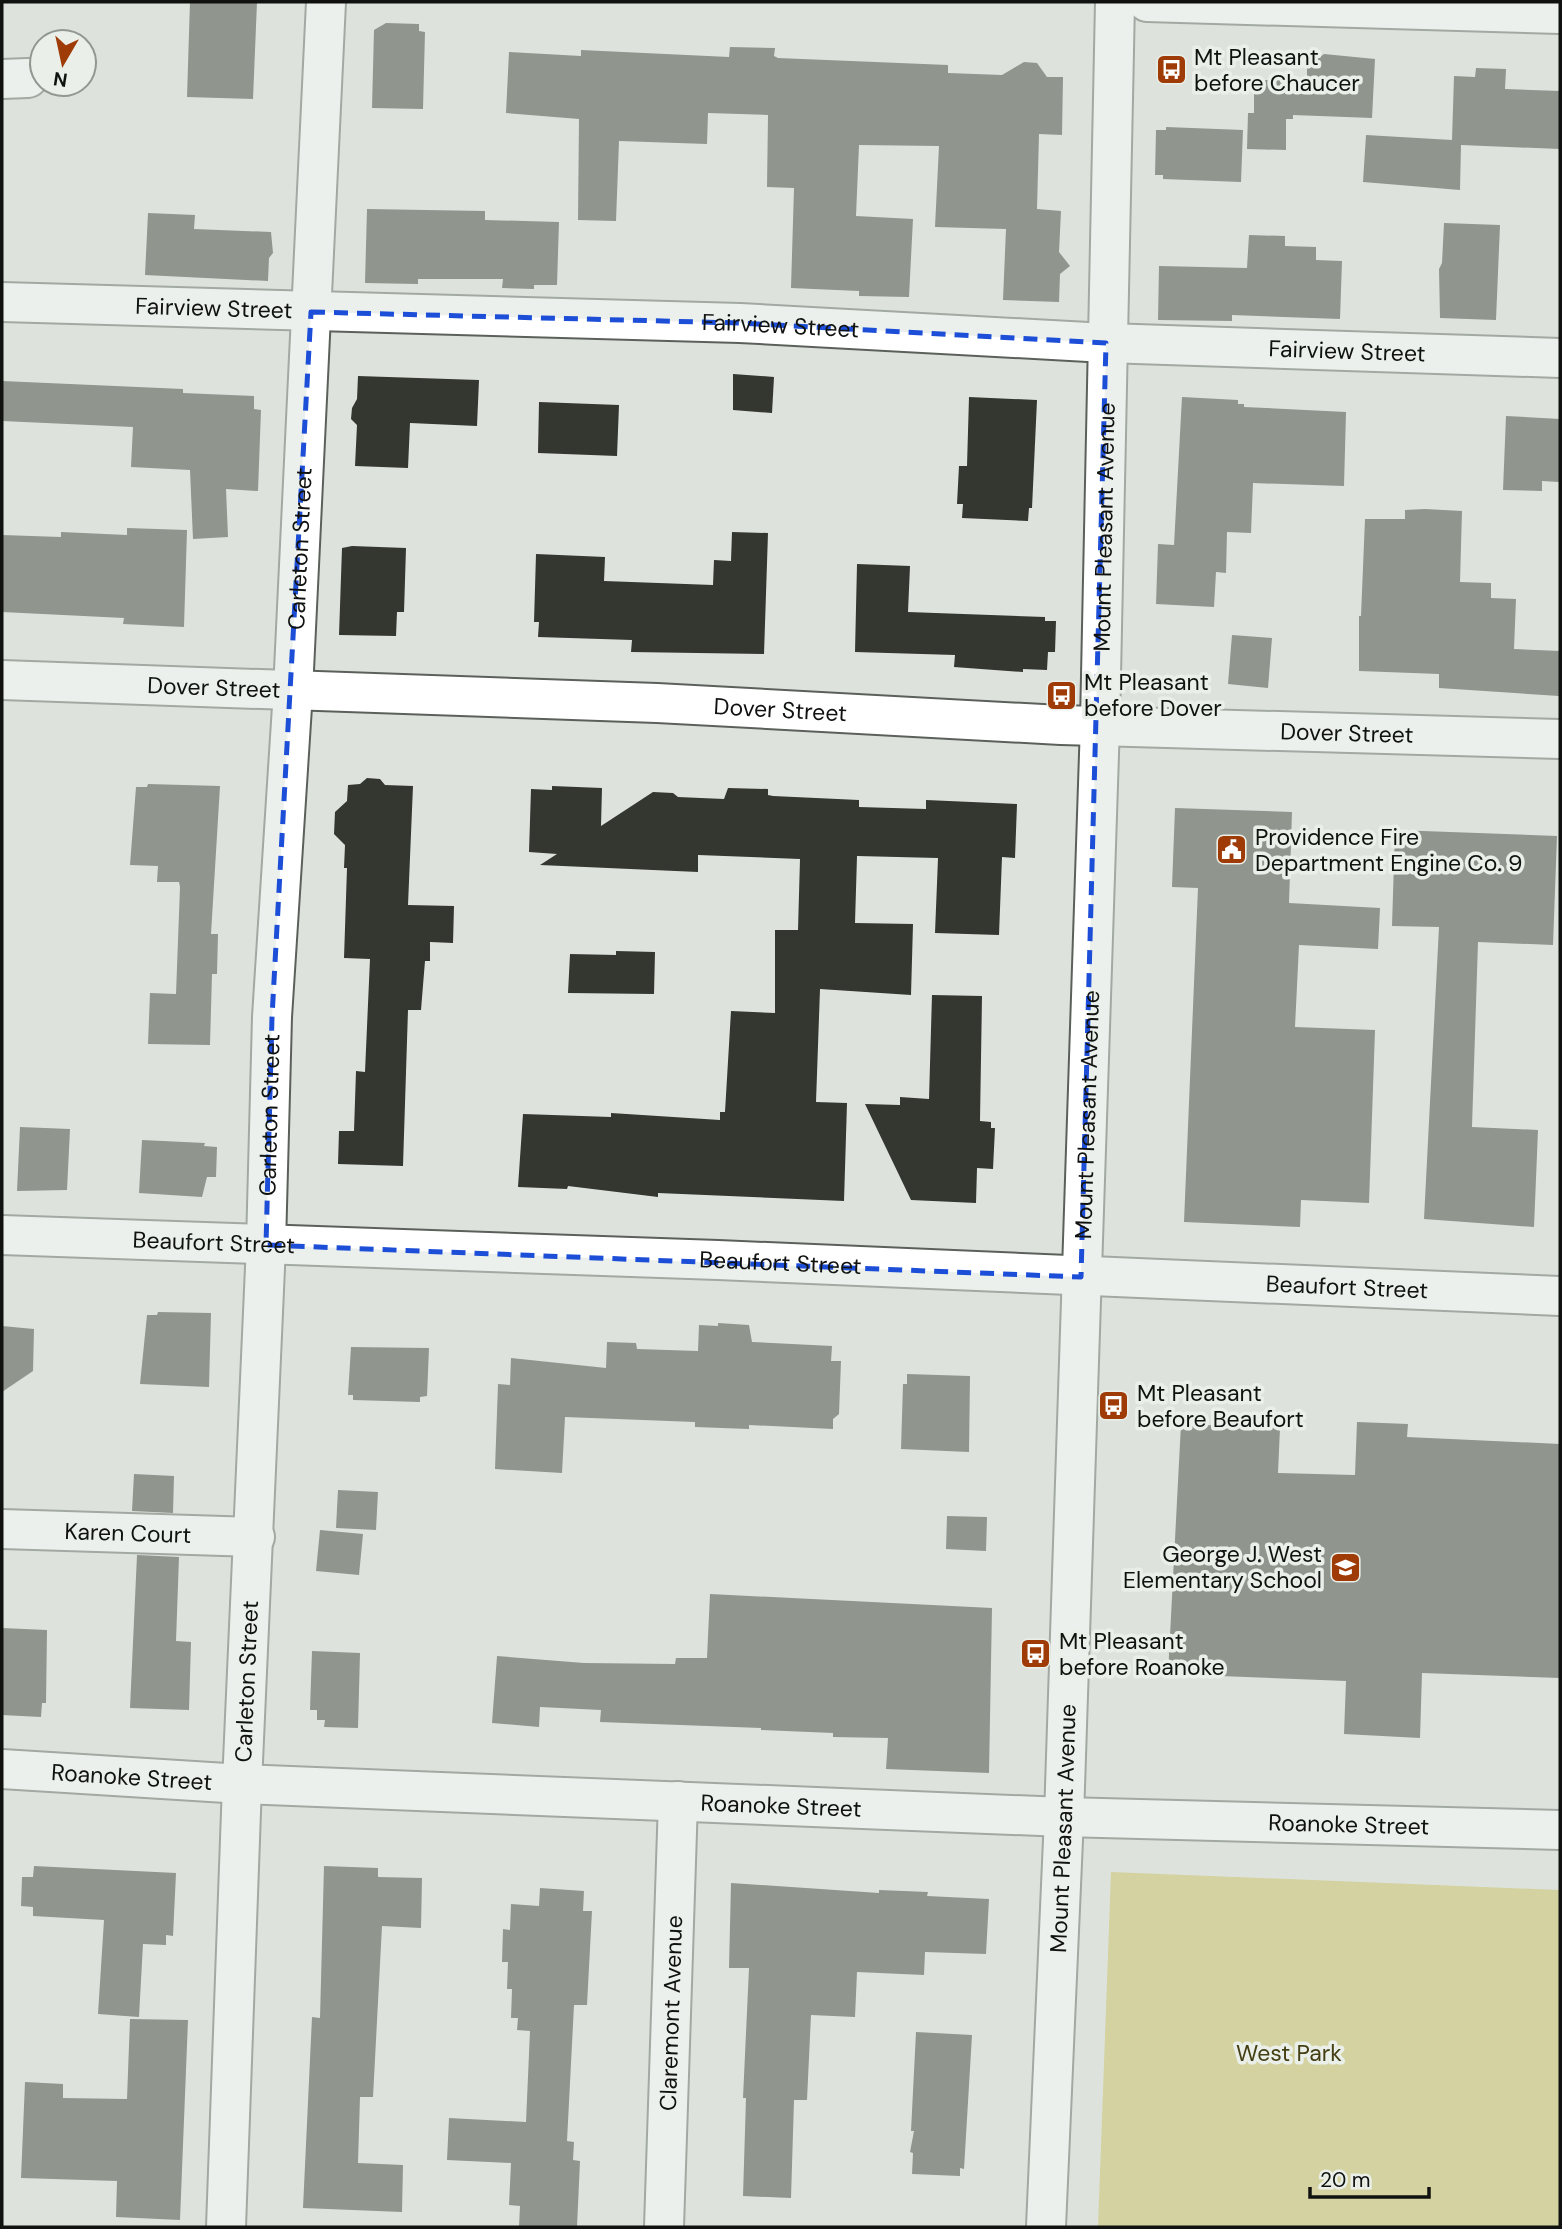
<svg xmlns="http://www.w3.org/2000/svg" width="1562" height="2229" font-family="'DM Sans',sans-serif">
	<style>
		.green { fill: #cabc58 }
		.building { fill: #343630 }
		.lines { fill: none; stroke-linecap: round; stroke-linejoin: round }
		.minor-casing { stroke: #5b605b; stroke-width: 42 }
		.major-casing { stroke: #5b605b; stroke-width: 42 }
		.minor { stroke: #fff; stroke-width: 38 }
		.major { stroke: #fff; stroke-width: 38 }
		.marked { fill: none; stroke: #1d4ed8; stroke-width: 5; stroke-dasharray: 14 9; stroke-linejoin: round }
		.labels { text-anchor: middle; stroke-width: 7; stroke-linejoin: round; paint-order: stroke }
		.poi-label { font-size: 23px; fill: #101210; stroke: #eaf0e9; text-anchor: start }
		.street-label { font-size: 23px; fill: #101210; stroke: #eaf0e9 }
		.park-label { font-size: 23px; fill: #443e13; stroke: #eaf0e9 }
	</style>
	<rect width="100%" height="100%" fill="#dde3dc"/>
	<path class="green" d="M 1111,1872 L 1560,1890 L 1560,2227 L 1098,2227 Z"/>
	<g class="building">
		<path d="M 190,2 L 257,2 L 253,99 L 187,97 Z"/>
		<path d="M 386,23 L 419,24 L 419,31 L 425,32 L 423,109 L 372,108 L 374,30 Z"/>
		<path d="M 730,47 L 775,48 L 774,56 L 778,58 L 948,65 L 948,73 L 1002,75 L 1024,62 L 1037,63 L 1047,77 L 1063,77 L 1062,135 L 1039,134 L 1037,209 L 1061,211 L 1059,252 L 1070,266 L 1060,274 L 1059,302 L 1003,300 L 1006,229 L 935,227 L 939,146 L 859,145 L 856,216 L 913,219 L 909,297 L 859,296 L 859,291 L 791,288 L 794,188 L 767,187 L 768,115 L 708,113 L 707,144 L 619,141 L 616,221 L 578,220 L 579,119 L 506,113 L 509,52 L 581,56 L 581,50 L 729,57 Z"/>
		<path d="M 1324,54 L 1375,59 L 1372,118 L 1293,115 L 1293,119 L 1286,119 L 1286,150 L 1247,149 L 1248,113 L 1254,113 L 1254,80 L 1307,80 L 1307,66 Z"/>
		<path d="M 1476,68 L 1506,69 L 1505,89 L 1560,91 L 1560,149 L 1461,145 L 1460,190 L 1363,182 L 1366,135 L 1452,140 L 1454,76 L 1475,77 Z"/>
		<path d="M 1166,127 L 1243,130 L 1241,182 L 1163,179 L 1163,175 L 1155,175 L 1156,130 L 1166,130 Z"/>
		<path d="M 367,209 L 485,211 L 485,220 L 559,222 L 557,285 L 534,285 L 534,289 L 502,288 L 503,279 L 418,279 L 418,284 L 365,283 Z"/>
		<path d="M 148,213 L 195,215 L 194,229 L 271,232 L 273,253 L 269,258 L 268,281 L 145,275 Z"/>
		<path d="M 1444,223 L 1500,225 L 1496,320 L 1440,318 L 1439,269 L 1442,263 Z"/>
		<path d="M 1249,235 L 1285,236 L 1285,246 L 1316,247 L 1316,260 L 1342,261 L 1340,319 L 1232,315 L 1232,321 L 1158,320 L 1159,266 L 1247,268 Z"/>
		<path d="M 733,374 L 774,377 L 772,413 L 733,410 Z"/>
		<path d="M 358,376 L 479,380 L 477,426 L 410,423 L 408,468 L 355,466 L 357,425 L 351,419 L 352,408 L 357,399 Z"/>
		<path d="M 2,381 L 183,389 L 183,393 L 254,396 L 254,409 L 261,410 L 258,491 L 226,489 L 228,537 L 193,539 L 190,470 L 131,467 L 133,427 L 2,421 Z"/>
		<path d="M 969,397 L 1037,400 L 1032,508 L 1029,508 L 1028,521 L 962,518 L 963,504 L 957,504 L 959,466 L 967,466 Z"/>
		<path d="M 1182,397 L 1238,400 L 1238,404 L 1244,404 L 1244,407 L 1346,412 L 1344,486 L 1253,483 L 1251,533 L 1227,532 L 1226,573 L 1216,572 L 1214,607 L 1156,604 L 1158,544 L 1174,545 Z"/>
		<path d="M 539,402 L 619,405 L 617,456 L 538,453 Z"/>
		<path d="M 1506,416 L 1560,419 L 1559,482 L 1542,481 L 1542,491 L 1503,490 Z"/>
		<path d="M 1425,509 L 1462,511 L 1460,582 L 1491,583 L 1491,598 L 1516,599 L 1514,649 L 1560,651 L 1559,696 L 1439,688 L 1439,674 L 1359,671 L 1359,616 L 1361,616 L 1365,519 L 1405,519 L 1405,510 Z"/>
		<path d="M 127,528 L 187,530 L 184,627 L 123,624 L 124,618 L 2,612 L 2,535 L 61,537 L 61,532 L 127,535 Z"/>
		<path d="M 732,532 L 768,533 L 764,654 L 631,652 L 632,640 L 538,637 L 539,622 L 534,622 L 536,554 L 605,557 L 604,581 L 713,585 L 714,560 L 731,561 Z"/>
		<path d="M 352,546 L 406,548 L 404,612 L 397,612 L 396,636 L 339,635 L 342,548 Z"/>
		<path d="M 857,564 L 910,566 L 908,612 L 1045,617 L 1045,621 L 1056,621 L 1055,652 L 1048,652 L 1047,670 L 1023,669 L 1023,672 L 954,667 L 955,655 L 855,652 Z"/>
		<path d="M 1232,635 L 1272,638 L 1268,688 L 1228,684 Z"/>
		<path d="M 367,778 L 380,779 L 385,785 L 413,786 L 408,905 L 454,906 L 453,943 L 430,942 L 430,961 L 425,961 L 421,1010 L 408,1010 L 403,1166 L 338,1164 L 339,1131 L 354,1131 L 356,1071 L 365,1072 L 370,959 L 344,958 L 347,868 L 344,868 L 345,845 L 334,834 L 335,812 L 347,801 L 348,785 L 360,784 Z"/>
		<path d="M 148,784 L 220,786 L 211,934 L 218,934 L 217,974 L 212,974 L 210,1045 L 148,1044 L 150,993 L 176,994 L 180,887 L 179,882 L 157,882 L 158,866 L 130,865 L 136,787 L 147,787 Z"/>
		<path d="M 552,786 L 602,788 L 601,826 L 653,792 L 673,793 L 678,797 L 724,799 L 728,788 L 768,789 L 768,795 L 773,796 L 859,800 L 859,807 L 926,809 L 926,800 L 1017,804 L 1015,858 L 1002,857 L 999,935 L 935,933 L 938,858 L 857,856 L 855,923 L 913,924 L 911,995 L 820,989 L 816,1102 L 847,1103 L 844,1201 L 658,1193 L 658,1197 L 568,1186 L 567,1189 L 518,1187 L 523,1114 L 611,1117 L 611,1113 L 720,1120 L 720,1112 L 725,1112 L 731,1011 L 775,1013 L 775,930 L 798,930 L 800,859 L 698,855 L 698,872 L 540,865 L 557,854 L 529,852 L 531,789 L 552,790 Z"/>
		<path d="M 1175,808 L 1292,812 L 1289,903 L 1380,908 L 1378,949 L 1299,945 L 1295,1027 L 1375,1030 L 1369,1203 L 1301,1200 L 1300,1227 L 1184,1222 L 1198,888 L 1172,887 Z"/>
		<path d="M 1395,830 L 1557,836 L 1553,945 L 1478,942 L 1472,1127 L 1538,1130 L 1534,1227 L 1424,1219 L 1439,927 L 1392,926 Z"/>
		<path d="M 616,951 L 655,952 L 654,994 L 568,993 L 570,954 L 616,955 Z"/>
		<path d="M 932,995 L 982,996 L 980,1121 L 991,1122 L 991,1128 L 995,1128 L 993,1169 L 977,1168 L 976,1203 L 911,1200 L 865,1104 L 900,1105 L 900,1097 L 929,1099 Z"/>
		<path d="M 20,1127 L 70,1129 L 67,1190 L 17,1191 Z"/>
		<path d="M 142,1140 L 205,1143 L 204,1146 L 217,1147 L 216,1177 L 207,1177 L 202,1197 L 139,1193 Z"/>
		<path d="M 158,1312 L 211,1313 L 209,1387 L 140,1384 L 147,1315 L 157,1315 Z"/>
		<path d="M 718,1323 L 749,1325 L 752,1342 L 832,1346 L 831,1361 L 841,1361 L 839,1414 L 833,1419 L 833,1429 L 749,1425 L 749,1429 L 695,1427 L 695,1422 L 565,1417 L 562,1473 L 495,1469 L 498,1384 L 510,1385 L 511,1358 L 606,1368 L 607,1342 L 636,1343 L 637,1349 L 698,1351 L 699,1325 L 718,1326 Z"/>
		<path d="M 2,1326 L 34,1329 L 33,1371 L 2,1392 Z"/>
		<path d="M 351,1347 L 429,1348 L 427,1396 L 420,1397 L 420,1402 L 353,1400 L 353,1395 L 348,1395 Z"/>
		<path d="M 907,1374 L 970,1376 L 969,1452 L 901,1449 L 903,1384 L 907,1384 Z"/>
		<path d="M 1357,1422 L 1408,1424 L 1407,1437 L 1560,1444 L 1560,1678 L 1422,1673 L 1420,1738 L 1344,1734 L 1346,1681 L 1168,1674 L 1181,1424 L 1280,1428 L 1278,1473 L 1355,1475 Z"/>
		<path d="M 134,1474 L 174,1476 L 173,1513 L 132,1511 Z"/>
		<path d="M 338,1490 L 378,1492 L 376,1530 L 336,1528 Z"/>
		<path d="M 947,1516 L 987,1517 L 986,1551 L 946,1549 Z"/>
		<path d="M 320,1530 L 363,1534 L 359,1575 L 316,1571 Z"/>
		<path d="M 137,1555 L 179,1557 L 176,1641 L 191,1642 L 189,1710 L 130,1708 Z"/>
		<path d="M 710,1594 L 992,1608 L 989,1773 L 886,1769 L 888,1738 L 833,1737 L 833,1733 L 761,1730 L 761,1728 L 600,1722 L 601,1710 L 540,1707 L 539,1727 L 492,1723 L 497,1656 L 584,1663 L 675,1664 L 676,1658 L 707,1658 Z"/>
		<path d="M 2,1628 L 47,1630 L 46,1703 L 42,1703 L 41,1717 L 2,1715 Z"/>
		<path d="M 312,1651 L 360,1653 L 358,1728 L 324,1727 L 325,1720 L 317,1720 L 317,1710 L 310,1710 Z"/>
		<path d="M 34,1866 L 176,1873 L 173,1936 L 166,1935 L 166,1945 L 143,1944 L 139,2017 L 98,2014 L 104,1920 L 33,1916 L 33,1907 L 21,1906 L 22,1877 L 33,1877 Z"/>
		<path d="M 324,1866 L 378,1868 L 378,1877 L 422,1878 L 421,1928 L 382,1926 L 373,2097 L 360,2097 L 358,2163 L 403,2165 L 402,2212 L 303,2208 L 312,2017 L 320,2018 Z"/>
		<path d="M 731,1883 L 879,1893 L 879,1890 L 928,1892 L 927,1896 L 989,1899 L 986,1954 L 925,1952 L 924,1975 L 857,1972 L 855,2017 L 811,2015 L 807,2100 L 794,2100 L 791,2198 L 743,2196 L 746,2098 L 743,2098 L 749,1968 L 729,1968 Z"/>
		<path d="M 540,1888 L 584,1891 L 583,1911 L 592,1911 L 587,2005 L 574,2005 L 567,2141 L 574,2142 L 573,2160 L 580,2161 L 577,2227 L 519,2227 L 520,2206 L 509,2205 L 511,2163 L 447,2160 L 449,2118 L 526,2122 L 530,2031 L 517,2030 L 518,2018 L 511,2018 L 512,1989 L 507,1989 L 508,1962 L 502,1962 L 503,1929 L 510,1930 L 511,1904 L 539,1906 Z"/>
		<path d="M 130,2019 L 188,2020 L 180,2220 L 116,2217 L 117,2181 L 21,2178 L 25,2082 L 63,2084 L 63,2098 L 127,2099 Z"/>
		<path d="M 916,2032 L 972,2035 L 964,2169 L 960,2168 L 960,2176 L 912,2174 L 913,2153 L 910,2152 L 914,2131 L 911,2131 Z"/>
	</g>
	<g class="lines">
		<defs>
			<g id="minor">
				<path d="M 1147,2 L 1560,14"/>
				<path d="M 2,79 L 28,78"/>
				<path id="s1" d="M 2,302 L 740,323 L 1106,343 L 1560,358"/>
				<path id="s2" d="M 2,680 L 657,703 L 1061,725 L 1560,739"/>
				<path id="s3" d="M 2,1235 L 718,1260 L 1560,1296"/>
				<path id="s4" d="M 2,1529 L 255,1537"/>
				<path id="s5" d="M 2,1769 L 242,1784 L 1064,1817 L 1560,1830"/>
				<path id="s6" d="M 226,2227 L 242,1784 L 266,1245 L 272,1017 L 293,691 L 326,2"/>
				<path id="s7" d="M 664,2227 L 678,1801"/>
			</g>
			<g id="major">
				<path id="s8" d="M 1046,2227 L 1064,1817 L 1100,724 L 1115,2"/>
			</g>
		</defs>
		<use href="#minor" class="minor-casing"/>
		<use href="#major" class="major-casing"/>
		<use href="#minor" class="minor"/>
		<use href="#major" class="major"/>
	</g>
	<path d="M0 0H1562V2229H0ZM 311,312 L 740,323 L 1106,343 L 1081,1277 L 266,1245 L 272,1017 Z" fill="#dde3dc" fill-opacity=".55" fill-rule="evenodd"/>
	<path class="marked" d="M 311,312 L 740,323 L 1106,343 L 1081,1277 L 266,1245 L 272,1017 Z"/>
	<defs>
		<symbol id="bus-square" viewBox="-11 -11 22 22"><rect x="-9" y="-9" width="18" height="18" rx="4" fill="#9f3b06" stroke="#eaf0e9"/><path d="M-5-6H5V4H4V6H2V4H-2V6H-4V4H-5ZM-3.5-4V0h7V-4ZM-3.5 1.2v1.5H-2V1.2ZM2 1.2v1.5H3.5V1.2Z" fill="#fff"/></symbol>
		<symbol id="civic-square" viewBox="-11 -11 22 22"><rect x="-9" y="-9" width="18" height="18" rx="4" fill="#9f3b06" stroke="#eaf0e9"/><path d="M-.6-6.5H3V-4.5H.6V-3L4-1V1h2V6H-6V1h2V-1L-.6-3ZM-1.2 2.5V6h2.4V2.5Z" fill="#fff"/></symbol>
		<symbol id="school-square" viewBox="-11 -11 22 22"><rect x="-9" y="-9" width="18" height="18" rx="4" fill="#9f3b06" stroke="#eaf0e9"/><path d="M0-5L7-2L0 1L-7-2ZM-4 1L0 2.5L4 1V4Q0 6-4 4Z" fill="#fff"/></symbol>
	</defs>
	<g fill-rule="evenodd">
		<use href="#bus-square" x="1154" y="52" width="35" height="35"/>
		<use href="#bus-square" x="1044" y="678" width="35" height="35"/>
		<use href="#civic-square" x="1214" y="832" width="35" height="35"/>
		<use href="#bus-square" x="1096" y="1388" width="35" height="35"/>
		<use href="#school-square" x="1328" y="1550" width="35" height="35"/>
		<use href="#bus-square" x="1018" y="1636" width="35" height="35"/>
	</g>
	<g class="labels">
		<g class="poi-label">
			<text x="1194" y="65">Mt Pleasant<tspan x="1194" dy="26">before Chaucer</tspan></text>
			<text x="1084" y="690">Mt Pleasant<tspan x="1084" dy="26">before Dover</tspan></text>
			<text x="1255" y="845">Providence Fire<tspan x="1255" dy="26">Department Engine Co. 9</tspan></text>
			<text x="1137" y="1401">Mt Pleasant<tspan x="1137" dy="26">before Beaufort</tspan></text>
			<text x="1322" y="1562" text-anchor="end">George J. West<tspan x="1322" dy="26">Elementary School</tspan></text>
			<text x="1059" y="1649">Mt Pleasant<tspan x="1059" dy="26">before Roanoke</tspan></text>
		</g>
		<g class="street-label">
			<text dy="8" stroke="none"><textPath href="#s1" startOffset="212">Fairview Street</textPath></text>
			<text dy="8" stroke="none"><textPath href="#s1" startOffset="779">Fairview Street</textPath></text>
			<text dy="8" stroke="none"><textPath href="#s1" startOffset="1346">Fairview Street</textPath></text>
			<text dy="8" stroke="none"><textPath href="#s8" startOffset="1701">Mount Pleasant Avenue</textPath></text>
			<text dy="8" stroke="none"><textPath href="#s6" startOffset="1680">Carleton Street</textPath></text>
			<text dy="8" stroke="none"><textPath href="#s2" startOffset="212">Dover Street</textPath></text>
			<text dy="8" stroke="none"><textPath href="#s2" startOffset="779">Dover Street</textPath></text>
			<text dy="8" stroke="none"><textPath href="#s2" startOffset="1346">Dover Street</textPath></text>
			<text dy="8" stroke="none"><textPath href="#s6" startOffset="1113">Carleton Street</textPath></text>
			<text dy="8" stroke="none"><textPath href="#s8" startOffset="1113">Mount Pleasant Avenue</textPath></text>
			<text dy="8" stroke="none"><textPath href="#s3" startOffset="212">Beaufort Street</textPath></text>
			<text dy="8" stroke="none"><textPath href="#s3" startOffset="779">Beaufort Street</textPath></text>
			<text dy="8" stroke="none"><textPath href="#s3" startOffset="1346">Beaufort Street</textPath></text>
			<text dy="8" stroke="none"><textPath href="#s4" startOffset="126">Karen Court</textPath></text>
			<text dy="8" stroke="none"><textPath href="#s6" startOffset="546">Carleton Street</textPath></text>
			<text dy="8" stroke="none"><textPath href="#s5" startOffset="130">Roanoke Street</textPath></text>
			<text dy="8" stroke="none"><textPath href="#s5" startOffset="780">Roanoke Street</textPath></text>
			<text dy="8" stroke="none"><textPath href="#s5" startOffset="1348">Roanoke Street</textPath></text>
			<text dy="8" stroke="none"><textPath href="#s8" startOffset="399">Mount Pleasant Avenue</textPath></text>
			<text dy="8" stroke="none"><textPath href="#s7" startOffset="214">Claremont Avenue</textPath></text>
		</g>
		<g class="park-label">
			<text x="1289" y="2061">West Park</text>
		</g>
	</g>
	<rect width="1562" height="2229" fill="none" stroke="#101210" stroke-width="7"/>
	<g transform="translate(63 63) rotate(189)"><circle r="33" fill="#eaf0e9" stroke="#939792" stroke-width="2"/>
	<path d="M0-5L12 26L0 18L-12 26Z" fill="#9f3b06"/>
	<text y="-10" font-size="19" font-weight="bold" text-anchor="middle" fill="#101210">N</text>
	</g>
	<path d="M1310 2187v10h119v-10" fill="none" stroke="#101210" stroke-width="3.5"/>
	<text x="1320" y="2187" font-size="21" fill="#101210" stroke="#eaf0e9" stroke-width="5" paint-order="stroke">20 m</text>
</svg>
